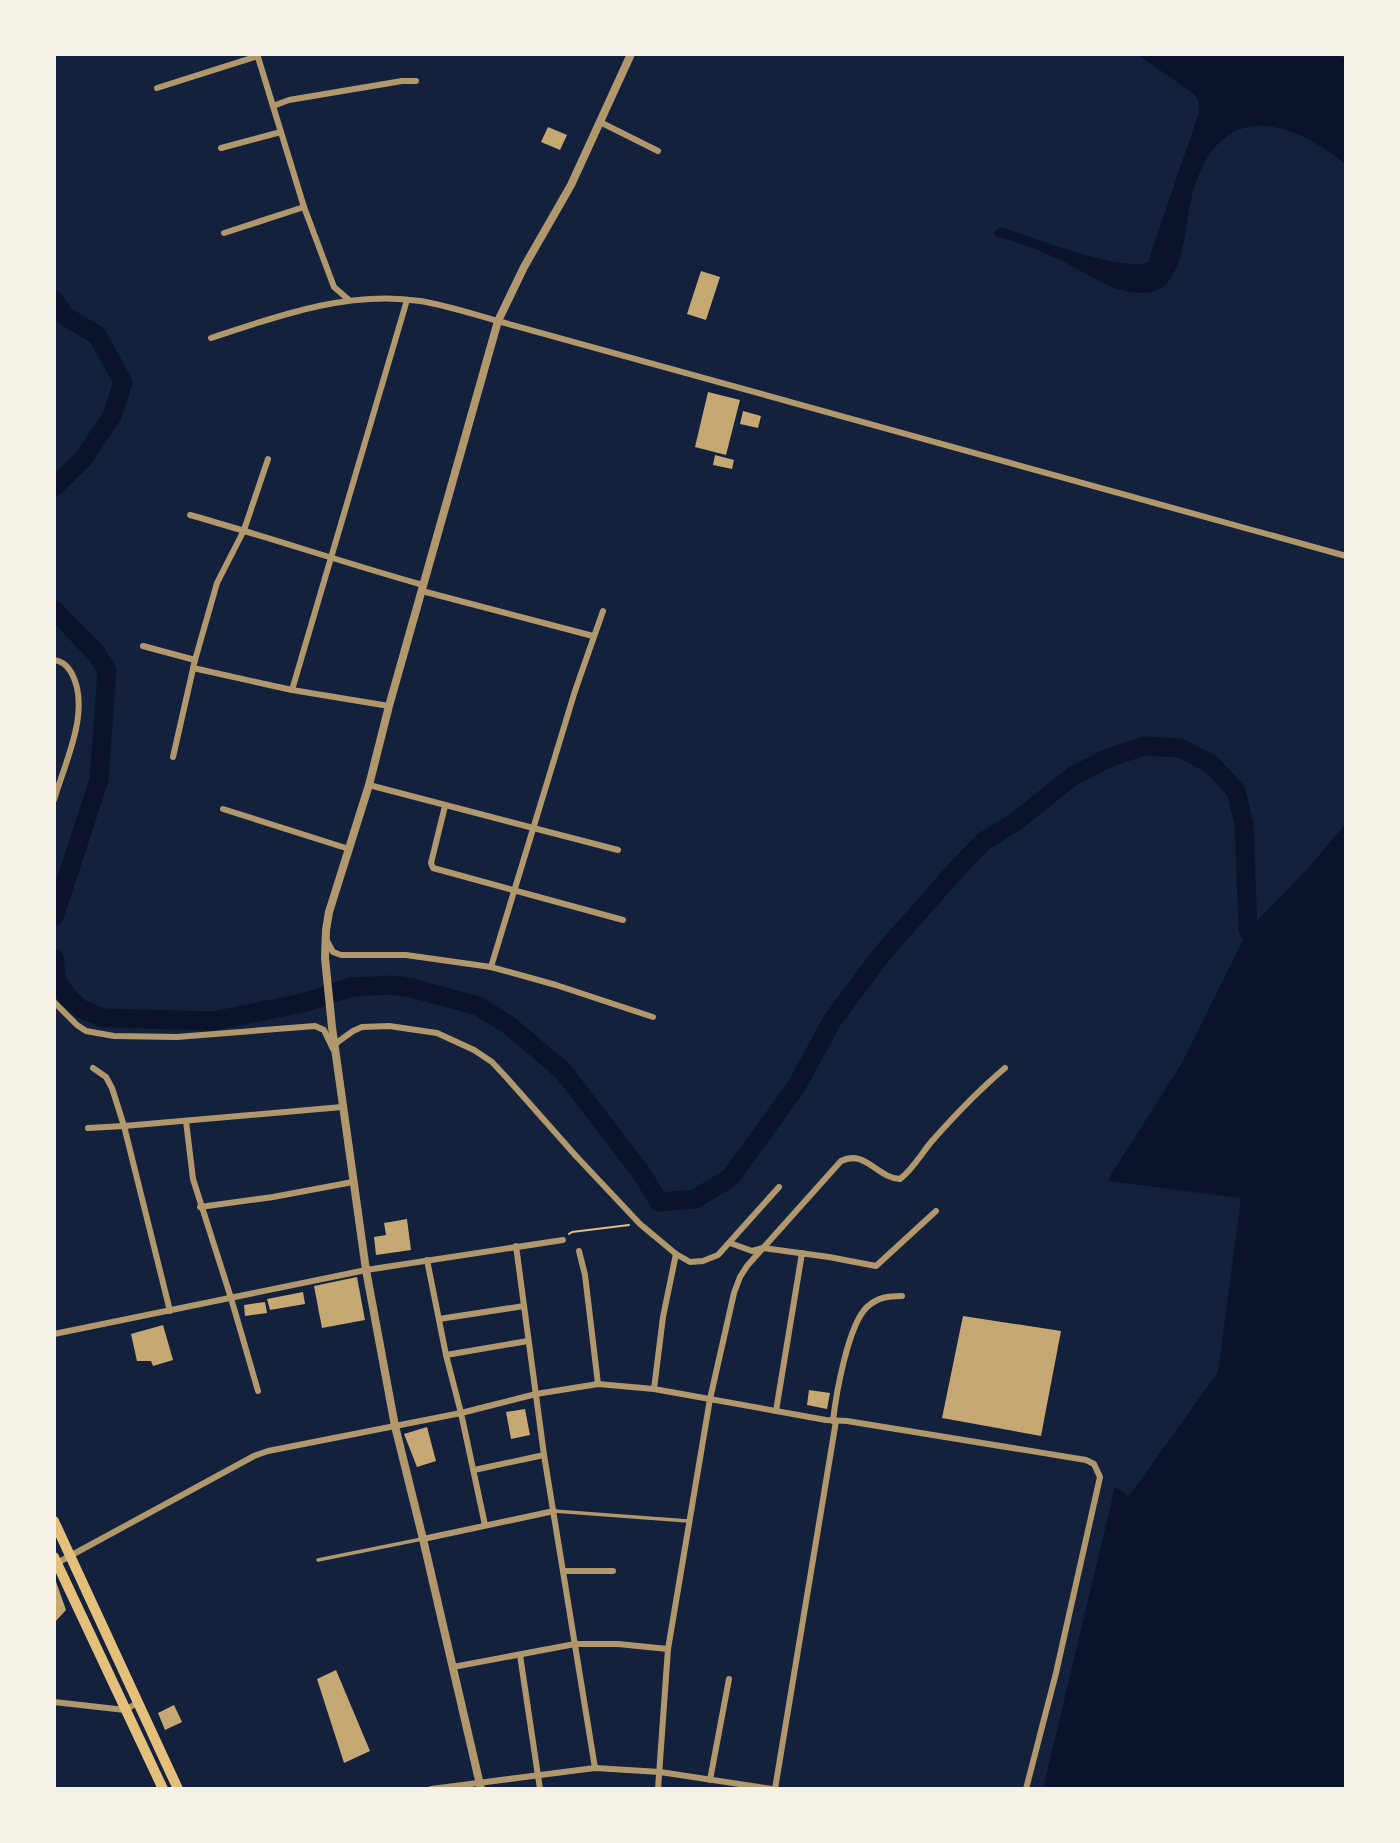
<svg xmlns="http://www.w3.org/2000/svg" width="1400" height="1843" font-family="'DM Sans',sans-serif">
	<style>
		.water { fill: #0b132b }
		.lines { fill: none; stroke-linecap: round; stroke-linejoin: round }
		.river { stroke: #0b132b; stroke-width: 19 }
		.building { fill: #c6a872 }
		.path { stroke: #e5c07b; stroke-width: 2 }
		.service { stroke: #b1986c; stroke-width: 3.5 }
		.minor { stroke: #b1986c; stroke-width: 6 }
		.tertiary { stroke: #b1986c; stroke-width: 8 }
		.primary { stroke: #e5c07b; stroke-width: 10 }
	</style>
	<rect width="100%" height="100%" fill="#14213d"/>
	<g class="water">
		<path d="M 1137,54 L 1332,54 L 1346,58 L 1346,165 C 1325,146 1294,129 1266,126 C 1221,122 1200,162 1191,200 C 1185,225 1184,287 1151,292 C 1121,297 1096,279 1072,266 C 1048,254 1024,243 998,237 L 995,235 L 994,232 L 999,228 L 1004,228 C 1031,237 1125,273 1148,262 L 1198,115 C 1200,106 1200,101 1194,94 Z"/>
		<path d="M 1346,823 L 1346,1789 L 1043,1789 L 1115,1487 L 1129,1496 L 1218,1372 L 1241,1198 L 1107,1181 L 1182,1063 L 1248,930 L 1310,866 Z"/>
	</g>
	<g class="lines">
		<g class="river">
			<path d="M 54,300 L 65,316 L 97,335 L 123,382 L 112,416 L 83,459 L 54,487"/>
			<path d="M 54,610 L 97,654 L 107,671 L 99,780 L 54,917"/>
			<path d="M 54,958 L 57,981 L 68,997 L 81,1009 L 104,1018 L 213,1021 L 307,1002 L 351,987 L 393,985 L 412,988 L 478,1006 L 510,1026 L 563,1071 L 640,1171 L 659,1202 L 695,1199 L 730,1178 L 796,1087 L 832,1021 L 881,955 L 957,869 L 983,842 L 1015,822 L 1073,776 L 1108,758 L 1144,746 L 1180,748 L 1211,764 L 1236,791 L 1244,824 L 1248,930"/>
		</g>
	</g>
	<g class="building">
		<path d="M 548,127 L 567,135 L 560,150 L 541,142 Z"/>
		<path d="M 701,271 L 720,277 L 706,320 L 687,314 Z"/>
		<path d="M 708,392 L 740,400 L 726,455 L 695,447 Z"/>
		<path d="M 743,411 L 761,416 L 758,428 L 740,424 Z"/>
		<path d="M 715,455 L 734,460 L 732,469 L 713,465 Z"/>
		<path d="M 407,1219 L 411,1250 L 376,1255 L 374,1237 L 386,1235 L 384,1223 Z"/>
		<path d="M 357,1277 L 365,1320 L 322,1328 L 314,1286 Z"/>
		<path d="M 303,1292 L 305,1304 L 270,1310 L 267,1299 Z"/>
		<path d="M 265,1302 L 267,1313 L 245,1316 L 244,1305 Z"/>
		<path d="M 963,1316 L 1061,1331 L 1041,1436 L 942,1418 Z"/>
		<path d="M 163,1325 L 173,1360 L 153,1366 L 151,1361 L 137,1361 L 131,1334 Z"/>
		<path d="M 809,1390 L 830,1393 L 827,1409 L 807,1405 Z"/>
		<path d="M 525,1409 L 530,1435 L 511,1439 L 506,1412 Z"/>
		<path d="M 427,1427 L 436,1461 L 417,1467 L 404,1434 Z"/>
		<path d="M 54,1576 L 66,1610 L 54,1623 Z"/>
		<path d="M 336,1670 L 370,1751 L 344,1763 L 317,1679 Z"/>
		<path d="M 174,1705 L 182,1722 L 165,1730 L 158,1713 Z"/>
	</g>
	<g class="lines">
		<path class="path" d="M 569,1234 L 572,1232 L 629,1225"/>
		<g class="service">
			<path d="M 554,1511 L 688,1521"/>
			<path d="M 318,1560 L 422,1539"/>
		</g>
		<g class="minor">
			<path d="M 257,54 L 304,207 L 334,287 L 349,300"/>
			<path d="M 157,88 L 258,56"/>
			<path d="M 273,106 L 289,100 L 402,81 L 416,81"/>
			<path d="M 600,122 L 658,151"/>
			<path d="M 221,148 L 281,132"/>
			<path d="M 224,233 L 304,207"/>
			<path d="M 211,338 C 277,316 349,290 420,301 C 446,305 472,314 498,321 L 1346,556"/>
			<path d="M 190,515 C 268,537 345,563 423,585"/>
			<path d="M 422,591 L 593,636"/>
			<path d="M 143,646 L 195,660"/>
			<path d="M 54,660 C 62,661 67,665 71,672 C 92,709 65,762 54,800"/>
			<path d="M 193,668 L 292,690 L 389,706"/>
			<path d="M 292,690 L 407,300"/>
			<path d="M 173,757 L 195,660 L 217,583 L 244,530 L 268,459"/>
			<path d="M 369,785 L 618,850"/>
			<path d="M 445,806 L 431,863 L 433,868 L 623,920"/>
			<path d="M 223,809 L 349,849"/>
			<path d="M 327,941 L 333,952 L 341,955 L 406,955 L 491,967 L 556,985 L 653,1017"/>
			<path d="M 491,967 L 575,691 L 603,611"/>
			<path d="M 54,1002 L 77,1025 L 86,1031 L 114,1036 L 177,1037 L 315,1026 L 324,1030 L 333,1049"/>
			<path d="M 335,1044 L 353,1031 L 362,1027 L 389,1026 L 437,1033 L 474,1050 L 492,1062 L 506,1077 L 576,1156 L 640,1224 L 676,1254 L 690,1262 L 703,1261 L 718,1255 L 779,1187"/>
			<path d="M 93,1068 L 106,1077 L 112,1088 L 124,1126 L 170,1311"/>
			<path d="M 186,1121 L 193,1179 L 231,1298 L 258,1391"/>
			<path d="M 88,1128 L 124,1126 L 342,1107"/>
			<path d="M 200,1207 L 273,1197 L 353,1182"/>
			<path d="M 730,1243 L 752,1251 L 763,1248 L 829,1257 L 876,1266 L 936,1211"/>
			<path d="M 516,1246 L 544,1455 L 595,1768"/>
			<path d="M 579,1251 L 585,1275 L 598,1384"/>
			<path d="M 427,1260 L 446,1355 L 461,1413 L 485,1525"/>
			<path d="M 439,1319 L 524,1306"/>
			<path d="M 54,1334 L 366,1270 L 563,1240"/>
			<path d="M 446,1355 L 528,1341"/>
			<path d="M 654,1389 L 663,1317 L 676,1254"/>
			<path d="M 776,1411 L 802,1253"/>
			<path d="M 833,1421 C 836,1394 848,1325 867,1307 C 878,1297 889,1296 902,1296"/>
			<path d="M 474,1470 L 544,1455"/>
			<path d="M 423,1539 L 554,1511"/>
			<path d="M 57,1563 L 254,1456 L 268,1451 L 461,1413 L 536,1394 L 598,1384 L 654,1389 L 826,1420 L 847,1421 L 1086,1460 L 1094,1464 L 1100,1477 L 1056,1673 L 1026,1789"/>
			<path d="M 563,1571 L 613,1571"/>
			<path d="M 520,1655 L 540,1789"/>
			<path d="M 453,1667 L 575,1644 L 618,1644 L 668,1649"/>
			<path d="M 54,1702 L 125,1710 L 139,1702"/>
			<path d="M 710,1780 L 729,1679"/>
			<path d="M 431,1789 L 595,1768 L 660,1772 L 772,1789"/>
			<path d="M 658,1789 L 668,1649 L 710,1399 L 734,1293 L 740,1277 L 747,1266 L 841,1161 C 865,1149 877,1178 900,1179 C 913,1169 921,1154 932,1141 C 955,1115 979,1090 1005,1068"/>
			<path d="M 775,1789 L 836,1421"/>
		</g>
		<path class="tertiary" d="M 481,1789 L 423,1539 L 395,1426 L 366,1270 L 332,1027 L 325,958 L 326,930 L 329,912 L 369,785 L 389,706 L 498,321 L 524,267 L 571,185 L 631,54"/>
		<g class="primary">
			<path d="M 54,1521 L 178,1789"/>
			<path d="M 54,1557 L 163,1789"/>
		</g>
	</g>
	<rect width="1400" height="1843" fill="none" stroke="#f6f1e7" stroke-width="112"/>
</svg>
